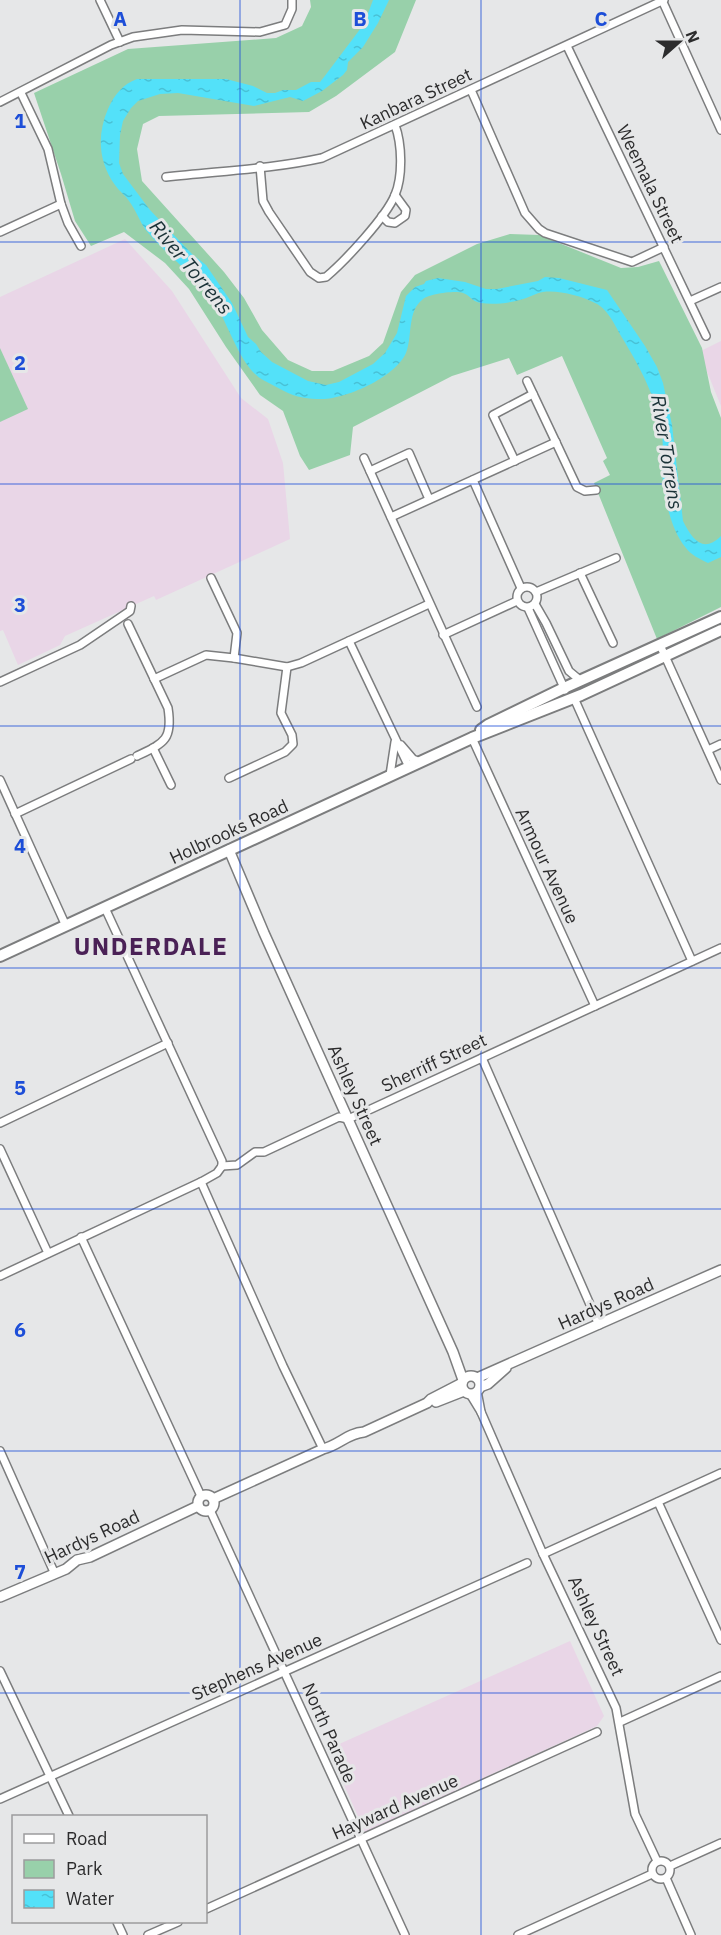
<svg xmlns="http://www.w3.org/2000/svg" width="721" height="1935" font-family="'IBM Plex Sans',sans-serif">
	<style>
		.education { fill: #e9d6e7 }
		.park { fill: #98d0aa }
		.water { fill: url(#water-ripples) }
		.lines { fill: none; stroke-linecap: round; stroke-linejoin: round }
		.street-casing { stroke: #7c7d7e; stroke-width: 10 }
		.secondary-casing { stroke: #7c7d7e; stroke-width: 12 }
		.primary-casing { stroke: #7c7d7e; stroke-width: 14 }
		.street { stroke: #fff; stroke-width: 7 }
		.secondary { stroke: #fff; stroke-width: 9 }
		.primary { stroke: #fff; stroke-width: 10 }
		.grid { fill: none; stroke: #1d4ed8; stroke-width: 1.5; stroke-opacity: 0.55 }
		.labels { text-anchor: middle; stroke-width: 6; stroke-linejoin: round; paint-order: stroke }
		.street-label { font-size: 18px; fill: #2c2c2d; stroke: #e6e7e8 }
		.water-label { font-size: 20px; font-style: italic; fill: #1a3237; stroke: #e6e7e8 }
		.district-label { font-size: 24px; font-weight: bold; letter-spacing: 1.5px; fill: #4a2156; stroke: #e6e7e8 }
		.grid-label { font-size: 20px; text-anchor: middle; font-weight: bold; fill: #1d4ed8; stroke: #e6e7e8; stroke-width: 6; stroke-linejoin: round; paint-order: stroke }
	</style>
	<defs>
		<pattern id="water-ripples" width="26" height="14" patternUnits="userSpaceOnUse" patternTransform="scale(1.5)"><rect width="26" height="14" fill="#53e1f9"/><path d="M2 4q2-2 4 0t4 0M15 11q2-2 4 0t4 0" fill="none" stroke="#48c1d6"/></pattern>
	</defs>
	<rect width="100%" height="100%" fill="#e6e7e8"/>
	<g class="education">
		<path d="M 125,239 L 172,291 L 241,398 L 268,419 L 283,463 L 290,539 L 156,600 L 154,596 L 65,636 L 60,645 L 18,665 L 3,630 L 0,631 L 0,297 Z"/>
		<path d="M 721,341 L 721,406 L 699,352 Z"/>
		<path d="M 570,1641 L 604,1716 L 597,1726 L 365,1832 L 328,1749 Z"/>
	</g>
	<g class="park">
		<path d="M 310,0 L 416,0 L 395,52 L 336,96 L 309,112 L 159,116 L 143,124 L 137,149 L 142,181 L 224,272 L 244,298 L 262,330 L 288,360 L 312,371 L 333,371 L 369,356 L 383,343 L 401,292 L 415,275 L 477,244 L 510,234 L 539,235 L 621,268 L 638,267 L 659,261 L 702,348 L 711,392 L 721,418 L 721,607 L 657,639 L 594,483 L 610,475 L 603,461 L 607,458 L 562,356 L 517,375 L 509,358 L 452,376 L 353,427 L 350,455 L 309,470 L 300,456 L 283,411 L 260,395 L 226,347 L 189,289 L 165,263 L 124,232 L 91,246 L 75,221 L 61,174 L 34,93 L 128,49 L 276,38 L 302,26 L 311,7 Z"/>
		<path d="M 0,348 L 28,409 L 0,422 Z"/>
	</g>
	<path class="water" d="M 373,0 L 389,0 L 378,23 L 363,47 L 348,62 L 347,70 L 343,75 L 322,91 L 303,101 L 290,97 L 254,106 L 178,93 L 160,94 L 138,101 L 131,108 L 123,121 L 120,135 L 119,163 L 123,174 L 150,210 L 192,254 L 206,265 L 232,303 L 248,337 L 256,344 L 261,352 L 272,362 L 308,381 L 326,385 L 339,382 L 373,364 L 385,353 L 397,333 L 406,296 L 415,287 L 424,284 L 426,281 L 438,278 L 465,282 L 486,289 L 497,289 L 538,281 L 545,277 L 559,278 L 607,290 L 645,346 L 657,367 L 663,383 L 672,425 L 683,521 C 692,539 703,554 721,536 L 721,557 L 708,563 C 700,559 691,555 686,548 C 670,529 664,496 662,472 C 661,460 664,447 662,434 C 657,398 640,367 621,336 C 615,325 607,308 595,303 C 581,296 559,290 543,292 C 536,293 530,297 523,299 C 511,303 493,305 481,303 C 472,302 470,295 463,293 C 456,290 427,294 422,300 C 408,311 412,334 407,350 C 400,375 347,399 322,399 C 293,399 287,392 263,380 C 240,368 227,319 212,299 C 193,273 165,254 145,229 C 139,220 136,210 129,201 C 125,195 119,191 115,185 C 98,162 97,134 108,109 C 114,95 123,84 137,79 L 226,79 L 253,86 L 267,93 L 275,93 L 283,90 L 296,90 L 311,82 L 320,82 L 324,77 L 364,24 Z"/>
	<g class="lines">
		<defs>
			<g id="street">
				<path d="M 100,0 L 120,42"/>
				<path d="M 662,0 L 721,130"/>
				<path d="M 567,46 L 706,336"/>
				<path d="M 471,90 L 525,213 L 539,229 L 545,233 L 632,262 L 664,247"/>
				<path d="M 21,93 L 48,149 L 61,204 L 68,223 L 81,246"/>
				<path d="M 0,102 L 111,45 L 133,37 L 182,30 L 260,32 L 285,25 L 292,9 L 292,0"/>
				<path d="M 260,166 L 263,201 L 269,212 L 310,272 L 319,278 L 326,277 C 345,261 386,217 395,195 C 403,176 402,144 395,125"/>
				<path d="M 166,177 C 218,171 272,169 322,158 L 664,0"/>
				<path d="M 382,216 L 388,222 L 395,223 L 405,216 L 406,210 L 395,195"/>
				<path d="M 0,232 L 61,204"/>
				<path d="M 690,301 L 721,287"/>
				<path d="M 527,381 L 577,487 L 585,491 L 596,490"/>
				<path d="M 364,458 L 477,707"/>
				<path d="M 515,461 L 493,415 L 533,394"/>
				<path d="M 370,471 L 409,453 L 429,499"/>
				<path d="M 473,480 L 521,588"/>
				<path d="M 391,517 L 556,442"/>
				<path d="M 580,573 L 613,643"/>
				<path d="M 211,578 L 237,633 L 234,658"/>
				<circle cx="527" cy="597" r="10"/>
				<path d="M 536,592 L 616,558"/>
				<path d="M 535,604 L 546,623 L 569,671 L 581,681"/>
				<path d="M 528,608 L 565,690"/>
				<path d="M 128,624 L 168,708 C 173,740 164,743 137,756"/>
				<path d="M 443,635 L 517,601"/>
				<path d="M 349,641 L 409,767"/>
				<path d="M 660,645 L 721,780"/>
				<path d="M 154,679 L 206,655 L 234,658 L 287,667 L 301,663 L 429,604"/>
				<path d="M 0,682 L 80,645 L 130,611 L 131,606"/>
				<path d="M 574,698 L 692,961"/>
				<path d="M 472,738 L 595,1006"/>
				<path d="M 401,745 L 413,759 L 420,762"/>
				<path d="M 153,748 L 171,785"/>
				<path d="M 708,750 L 721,744"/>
				<path d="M 390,775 L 395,742"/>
				<path d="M 229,778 L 285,752 L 293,744 L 292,735 L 281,713 L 287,667"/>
				<path d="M 0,780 L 66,926"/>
				<path d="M 15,814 L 131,759"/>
				<path d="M 105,908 L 222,1161 L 222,1166"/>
				<path d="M 482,1058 L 599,1325"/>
				<path d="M 0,1123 L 168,1043"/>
				<path d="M 0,1149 L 48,1253"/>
				<path d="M 222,1166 L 237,1165 L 255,1152 L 264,1152 L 339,1117 L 348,1119 L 371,1109 L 721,948"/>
				<path d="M 201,1182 L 283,1366 L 323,1449"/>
				<path d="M 81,1237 L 201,1496"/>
				<path d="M 0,1276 L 201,1182 L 217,1173 L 222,1166"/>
				<path d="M 477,1391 L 481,1412"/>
				<path d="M 470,1394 L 481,1412 L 543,1554 L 616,1708 L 635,1814 L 657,1861"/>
				<path d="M 0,1451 L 54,1572"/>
				<path d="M 658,1502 L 721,1640"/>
				<path d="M 210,1510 L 405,1935"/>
				<path d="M 543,1554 L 721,1473"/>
				<path d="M 0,1671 L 69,1816"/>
				<path d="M 620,1722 L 721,1676"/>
				<path d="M 0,1799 L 527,1563"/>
				<circle cx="661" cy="1870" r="9"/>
				<path d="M 670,1866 L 721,1843"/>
				<path d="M 666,1878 L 691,1935"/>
				<path d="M 206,1909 L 597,1732"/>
				<path d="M 117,1922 L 123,1935"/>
				<path d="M 148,1935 L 178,1922"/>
				<path d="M 518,1935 L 652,1874"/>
			</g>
			<g id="secondary">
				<path d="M 229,850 L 264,933 L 453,1352 L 463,1380"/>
				<circle cx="471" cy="1385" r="9"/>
				<path d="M 477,1378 L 721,1270"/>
				<path d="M 480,1387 L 488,1384 L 506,1368"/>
				<path d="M 436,1402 L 464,1391"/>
				<circle cx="206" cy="1503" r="8"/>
				<path d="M 213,1499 L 323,1449 C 339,1445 348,1433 364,1432 L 427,1403 L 431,1399 L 462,1383"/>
				<path d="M 0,1597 L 66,1569 L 77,1560 L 90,1557 L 198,1506"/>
			</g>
			<g id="primary">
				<path d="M 481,730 L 488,725 L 564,688 L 721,617"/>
				<path d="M 0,956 L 472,738 L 581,695 L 721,630"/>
			</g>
		</defs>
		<use href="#street" class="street-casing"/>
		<use href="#secondary" class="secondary-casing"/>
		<use href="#primary" class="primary-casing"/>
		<use href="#street" class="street"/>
		<use href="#secondary" class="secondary"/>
		<use href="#primary" class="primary"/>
	</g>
	<path class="grid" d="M 240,0 L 240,1935M 481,0 L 481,1935M 0,242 L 721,242M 0,484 L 721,484M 0,726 L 721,726M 0,968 L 721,968M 0,1209 L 721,1209M 0,1451 L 721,1451M 0,1693 L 721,1693"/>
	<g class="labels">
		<g class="street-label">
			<text transform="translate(416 99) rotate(-25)" y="6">Kanbara Street</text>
			<text transform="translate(650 184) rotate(64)" y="6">Weemala Street</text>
			<text transform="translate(229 832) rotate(-25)" y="6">Holbrooks Road</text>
			<text transform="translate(547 866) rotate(65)" y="6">Armour Avenue</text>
			<text transform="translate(434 1063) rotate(-25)" y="6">Sherriff Street</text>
			<text transform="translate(355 1095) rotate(66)" y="6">Ashley Street</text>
			<text transform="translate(606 1304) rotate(-24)" y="6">Hardys Road</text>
			<text transform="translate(92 1537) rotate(-25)" y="6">Hardys Road</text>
			<text transform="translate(596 1626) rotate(65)" y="6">Ashley Street</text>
			<text transform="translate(257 1667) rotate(-24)" y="6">Stephens Avenue</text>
			<text transform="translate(329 1733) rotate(66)" y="6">North Parade</text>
			<text transform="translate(395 1807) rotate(-24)" y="6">Hayward Avenue</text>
		</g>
		<g class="water-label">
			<text transform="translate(191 267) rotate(50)" y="7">River Torrens</text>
			<text transform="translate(667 452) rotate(81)" y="7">River Torrens</text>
		</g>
		<g class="district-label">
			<text x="151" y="955">UNDERDALE</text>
		</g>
	</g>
	<g class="grid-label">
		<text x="120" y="26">A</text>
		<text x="360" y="26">B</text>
		<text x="601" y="26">C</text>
		<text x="20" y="128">1</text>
		<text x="20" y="370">2</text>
		<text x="20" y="612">3</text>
		<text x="20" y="853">4</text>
		<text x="20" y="1095">5</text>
		<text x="20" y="1337">6</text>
		<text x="20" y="1579">7</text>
	</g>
	<rect x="12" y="1815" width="195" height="108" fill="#e6e7e8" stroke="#9c9c9d" stroke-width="1.5"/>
	<rect x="24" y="1834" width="30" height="9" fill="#ffffff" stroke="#9c9c9d" stroke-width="1.5"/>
	<text x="66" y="1845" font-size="18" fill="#2c2c2d">Road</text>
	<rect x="24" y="1860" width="30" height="18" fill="#98d0aa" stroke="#9c9c9d" stroke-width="1.5"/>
	<text x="66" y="1875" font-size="18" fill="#2c2c2d">Park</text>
	<rect x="24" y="1890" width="30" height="18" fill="url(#water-ripples)" stroke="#9c9c9d" stroke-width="1.5"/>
	<text x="66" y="1905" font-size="18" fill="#2c2c2d">Water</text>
	<g transform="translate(679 42) rotate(69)" stroke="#e6e7e8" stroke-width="4.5" paint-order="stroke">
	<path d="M0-4.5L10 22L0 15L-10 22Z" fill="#2c2c2d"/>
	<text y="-9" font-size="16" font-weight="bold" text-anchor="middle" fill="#2c2c2d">N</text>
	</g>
</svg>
